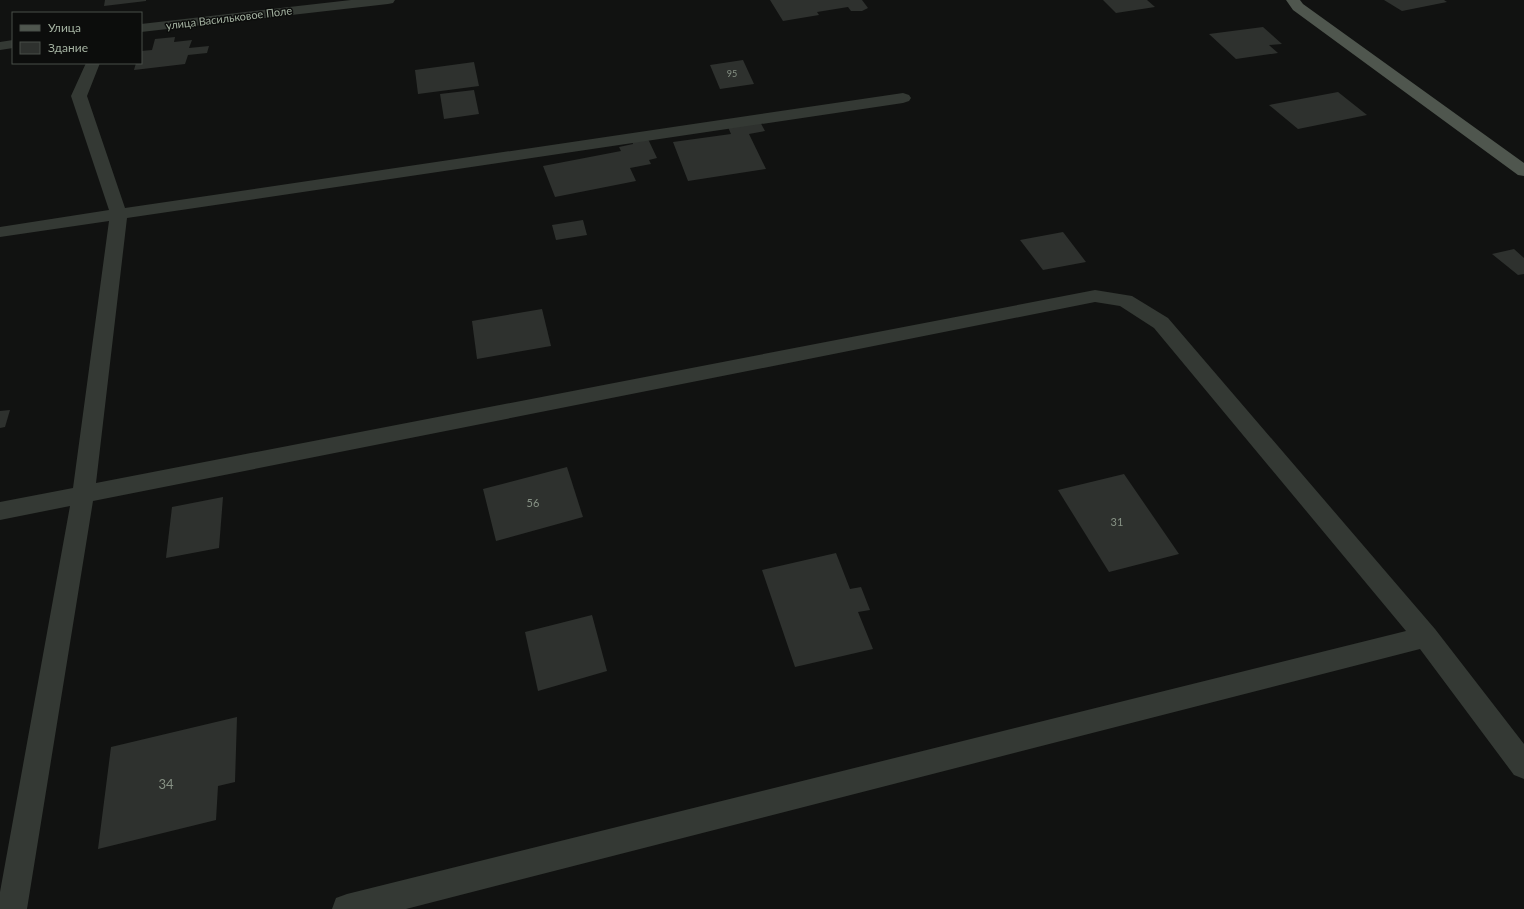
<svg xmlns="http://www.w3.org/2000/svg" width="1524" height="909" font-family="Lato,sans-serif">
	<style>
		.building { fill: #2e312e }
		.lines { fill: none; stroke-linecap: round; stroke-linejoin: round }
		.minor { fill: #343934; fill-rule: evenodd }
		.major { fill: #4f564e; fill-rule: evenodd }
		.labels { text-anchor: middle; stroke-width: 3; stroke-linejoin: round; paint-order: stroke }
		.far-number-label { font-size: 9px; fill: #879285 }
		.far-street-label { font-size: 11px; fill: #a5b3a2; stroke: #0c0d0c }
		.number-label { font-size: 11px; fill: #879285 }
		.near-number-label { font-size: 13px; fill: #879285 }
	</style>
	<rect width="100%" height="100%" fill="#111211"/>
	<g class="building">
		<path d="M 105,0 L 146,0 L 146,1 L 104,6 Z"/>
		<path d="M 770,0 L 862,0 L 868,8 L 862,11 L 851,11 L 848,7 L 817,12 L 819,15 L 783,21 Z"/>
		<path d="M 1103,0 L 1147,0 L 1155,7 L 1116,13 Z"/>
		<path d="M 1384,0 L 1444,0 L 1447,2 L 1402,11 Z"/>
		<path d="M 1263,27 L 1282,44 L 1269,45 L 1278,53 L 1236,59 L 1209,34 Z"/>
		<path d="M 175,37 L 174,42 L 192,40 L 189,48 L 209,46 L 207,53 L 188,55 L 185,64 L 134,70 L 136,63 L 141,63 L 141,51 L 152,50 L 155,39 Z"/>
		<path d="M 743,60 L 754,84 L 720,89 L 710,65 Z"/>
		<path d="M 474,62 L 479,86 L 418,94 L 415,70 Z"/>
		<path d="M 474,90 L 479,114 L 444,119 L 440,94 Z"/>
		<path d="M 1338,92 L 1367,115 L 1298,129 L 1269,105 Z"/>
		<path d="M 757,116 L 765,131 L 749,134 L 766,169 L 688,181 L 673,142 L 731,134 L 725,120 Z"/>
		<path d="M 648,139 L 657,158 L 649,160 L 651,164 L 630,168 L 636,181 L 555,197 L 543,166 L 621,151 L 619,147 L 633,144 L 632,140 Z"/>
		<path d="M 583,220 L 587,235 L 556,240 L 552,225 Z"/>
		<path d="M 1063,232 L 1086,262 L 1043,270 L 1020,240 Z"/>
		<path d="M 1514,249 L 1524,258 L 1524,274 L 1518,275 L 1492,254 Z"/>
		<path d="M 542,309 L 551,346 L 477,359 L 472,321 Z"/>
		<path d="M 10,410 L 5,427 L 0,428 L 0,411 Z"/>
		<path d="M 567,467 L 583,517 L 496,541 L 483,489 Z"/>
		<path d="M 1124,474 L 1179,554 L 1109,572 L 1058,490 Z"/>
		<path d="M 223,497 L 219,548 L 166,558 L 172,507 Z"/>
		<path d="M 836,553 L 850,589 L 861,587 L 870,610 L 858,612 L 873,649 L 795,667 L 762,570 Z"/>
		<path d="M 592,615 L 607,671 L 538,691 L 525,632 Z"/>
		<path d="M 237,717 L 235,782 L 218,786 L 216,820 L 98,849 L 111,747 Z"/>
	</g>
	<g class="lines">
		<g class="minor">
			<path d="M 351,0 L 395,0 L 393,3 L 388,4 L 141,32 L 141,24 Z"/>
			<path d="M 13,40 L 13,48 L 0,50 L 0,42 Z"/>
			<path d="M 86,63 L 100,63 L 87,96 L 125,208 L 903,93 L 909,95 L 911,98 L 909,101 L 903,103 L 127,218 L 96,483 L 1095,290 L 1132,296 L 1168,318 L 1435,629 L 1524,744 L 1524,779 L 1514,775 L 1420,649 L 406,909 L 332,909 L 336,898 L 347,894 L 1406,631 L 1154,328 L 1120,306 L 1095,302 L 93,501 L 27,909 L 0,909 L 0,892 L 70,506 L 0,520 L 0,502 L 73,488 L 109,221 L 0,237 L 0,227 L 109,210 L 71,96 Z"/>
		</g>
		<path class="major" d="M 1286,0 L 1300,0 L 1303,4 L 1524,163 L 1524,176 L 1518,175 L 1293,10 Z"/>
	</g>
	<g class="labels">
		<g class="far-number-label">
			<text x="732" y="77">95</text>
		</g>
		<g class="far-street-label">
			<text transform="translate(229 18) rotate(-7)" y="4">улица Васильковое Поле</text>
		</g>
		<g class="number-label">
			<text x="533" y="507">56</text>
			<text x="1117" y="526">31</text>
		</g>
		<g class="near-number-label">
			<text x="166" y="789">34</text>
		</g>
	</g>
	<rect x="12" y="12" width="130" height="52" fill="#0c0d0c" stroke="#494f48"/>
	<rect x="20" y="25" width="20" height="6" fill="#4f564e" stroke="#494f48"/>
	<text x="48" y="32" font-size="12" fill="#a5b3a2">Улица</text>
	<rect x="20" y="42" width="20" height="12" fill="#2e312e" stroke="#494f48"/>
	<text x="48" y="52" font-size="12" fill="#a5b3a2">Здание</text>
</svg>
